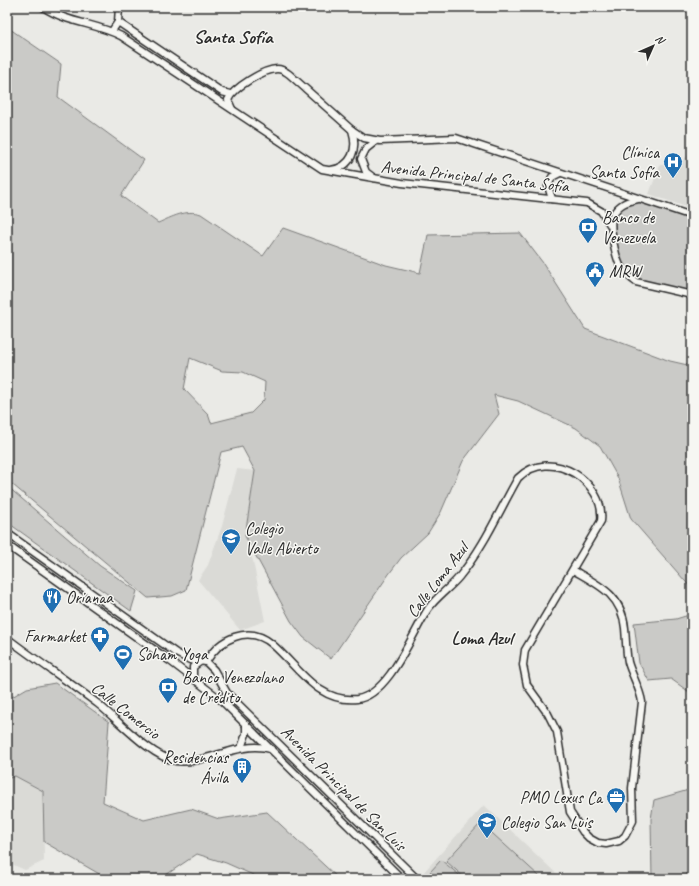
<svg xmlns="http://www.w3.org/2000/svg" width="699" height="886" font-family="Caveat,sans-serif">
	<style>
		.built { fill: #dadad6 }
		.green { fill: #cacac7; stroke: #7a7a79; fill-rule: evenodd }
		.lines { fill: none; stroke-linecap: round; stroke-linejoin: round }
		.street-casing { stroke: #2b2b2b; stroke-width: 9 }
		.street { stroke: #f6f6f2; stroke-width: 6 }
		.labels { text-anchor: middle; stroke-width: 3; stroke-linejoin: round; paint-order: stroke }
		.poi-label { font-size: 17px; fill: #2b2b2b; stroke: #f6f6f2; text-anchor: start }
		.street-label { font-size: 17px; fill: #2b2b2b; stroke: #f6f6f2 }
		.neighbourhood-label { font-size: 18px; font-weight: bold; fill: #2b2b2b; stroke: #f6f6f2 }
		.quarter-label { font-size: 19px; font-weight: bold; fill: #2b2b2b; stroke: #f6f6f2 }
	</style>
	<rect width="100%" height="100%" fill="#eaeae6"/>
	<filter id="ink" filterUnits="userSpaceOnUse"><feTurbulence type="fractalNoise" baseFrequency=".025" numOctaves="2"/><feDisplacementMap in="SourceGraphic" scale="8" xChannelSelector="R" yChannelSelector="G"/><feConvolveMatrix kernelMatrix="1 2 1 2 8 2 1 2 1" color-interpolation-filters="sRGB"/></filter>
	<g filter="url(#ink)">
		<g class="built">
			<path d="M 692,151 L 692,209 L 649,194 L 660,165 L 672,165 L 681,162 Z"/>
			<path d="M 237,469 L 255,471 L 245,536 L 253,561 L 265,621 L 240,630 L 198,580 L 208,565 L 222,526 Z"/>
			<path d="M 15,776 L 43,791 L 44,861 L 25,870 L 7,862 L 7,779 Z"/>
			<path d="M 484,805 L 562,879 L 431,879 L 423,873 Z"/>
		</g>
		<g class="green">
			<path d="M 7,27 L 61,64 L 58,97 L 144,160 L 121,196 L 158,223 C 172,217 186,209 201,214 L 263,256 L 283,228 L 386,265 L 420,273 L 428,235 L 520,233 L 543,263 L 585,329 L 670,361 L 692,366 L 692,589 L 631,519 L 618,478 L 600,446 L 576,428 L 518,401 L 494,395 L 499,414 L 463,461 L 441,512 L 428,533 L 401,558 L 389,574 L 331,659 L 303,637 L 291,621 L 245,536 L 255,471 L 242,447 L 221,452 L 186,590 L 172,596 L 148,598 L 7,480 ZM 190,358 L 222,371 L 243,372 L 265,382 L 264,400 L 251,413 L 211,423 L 208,414 L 184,389 Z"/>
			<path d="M 638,199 L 692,216 L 692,295 L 636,282 L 624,272 L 614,241 L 613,214 L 616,210 Z"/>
			<path d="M 7,486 L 100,566 L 137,591 L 131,611 L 7,522 Z"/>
			<path d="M 692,614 L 692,694 L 671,679 L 649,681 L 639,663 L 634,623 L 676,619 Z"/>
			<path d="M 55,683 L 109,722 L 103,802 L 144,820 L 191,809 L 219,819 L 267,812 L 339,879 L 262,879 L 226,863 L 197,854 L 160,879 L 108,879 L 44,842 L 43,791 L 15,776 L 7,779 L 7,700 L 27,688 Z"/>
			<path d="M 692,789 L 692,879 L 652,879 L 651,819 L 654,800 Z"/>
			<path d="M 481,823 L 540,877 L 538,879 L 466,879 L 446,861 Z"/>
			<path d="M 441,860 L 464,879 L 438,879 L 430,872 Z"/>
		</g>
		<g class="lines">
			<defs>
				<g id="street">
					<path d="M 43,7 C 67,23 96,23 121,36 L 322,169 L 402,183 L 587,203 L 601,211 L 611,226"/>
					<path d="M 118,22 L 222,92 L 230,94"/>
					<path d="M 112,31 L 118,22 L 119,7"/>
					<path d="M 232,109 L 228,100 C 233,88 264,69 277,69 C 282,69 285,71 289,74 L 352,130 L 364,138 L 380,141 L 456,138 L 692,216"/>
					<path d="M 331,170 C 352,167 358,149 352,130"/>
					<path d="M 374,178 L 366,172 L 361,159 L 366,149 L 376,141"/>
					<path d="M 552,199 L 548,186 L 552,177 L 560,173"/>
					<path d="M 638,199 C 628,201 618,204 613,215 C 608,225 616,260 622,269 C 626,275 631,278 636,282 L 692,295"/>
					<path d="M 7,533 L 176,653 L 190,660 L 206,662 L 214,670 L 227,693 L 417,879"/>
					<path d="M 7,545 L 170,661 L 220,699 L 402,879"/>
					<path d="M 7,638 C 37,661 68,681 98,704 C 117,719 151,757 176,761 C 207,765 238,740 271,749"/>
					<path d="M 206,662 C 219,639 248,624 272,644 C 298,666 317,703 357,699 C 389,695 412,634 428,609 C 437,596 450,588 459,577 C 484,547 499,511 518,478 C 551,445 606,483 601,521 L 525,650 L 523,665 L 527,685 L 548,714 L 557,732 L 570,812 L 583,832 L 589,838 L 598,843 L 606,844 L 619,841 L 625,836 L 633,821 L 632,788 L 642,702 C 640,688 632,676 628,662 C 626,651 626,639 625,628 C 622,595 599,585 573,570"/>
					<path d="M 193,677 L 193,667 L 201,661"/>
					<path d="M 241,748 L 246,734 L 246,724"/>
					<path d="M 7,878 L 10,879"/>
				</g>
			</defs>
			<use href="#street" class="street-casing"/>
			<use href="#street" class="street"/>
		</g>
	</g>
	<defs>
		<symbol id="hospital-pin" viewBox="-11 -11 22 30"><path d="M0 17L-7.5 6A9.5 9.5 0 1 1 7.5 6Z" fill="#1f6fb2" stroke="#f6f6f2"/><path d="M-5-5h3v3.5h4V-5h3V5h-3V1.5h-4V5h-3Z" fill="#fff"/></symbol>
		<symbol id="bank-pin" viewBox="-11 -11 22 30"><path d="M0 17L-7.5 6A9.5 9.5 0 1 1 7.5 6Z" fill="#1f6fb2" stroke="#f6f6f2"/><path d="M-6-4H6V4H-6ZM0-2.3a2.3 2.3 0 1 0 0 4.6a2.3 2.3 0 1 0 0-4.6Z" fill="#fff"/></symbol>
		<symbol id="civic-pin" viewBox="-11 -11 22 30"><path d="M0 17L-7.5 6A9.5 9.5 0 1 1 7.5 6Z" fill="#1f6fb2" stroke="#f6f6f2"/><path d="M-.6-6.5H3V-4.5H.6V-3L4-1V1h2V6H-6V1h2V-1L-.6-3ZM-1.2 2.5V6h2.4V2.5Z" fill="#fff"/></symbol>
		<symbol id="school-pin" viewBox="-11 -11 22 30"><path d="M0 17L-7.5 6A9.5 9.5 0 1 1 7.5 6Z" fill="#1f6fb2" stroke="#f6f6f2"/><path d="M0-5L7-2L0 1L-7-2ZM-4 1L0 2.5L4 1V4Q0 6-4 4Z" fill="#fff"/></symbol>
		<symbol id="restaurant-pin" viewBox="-11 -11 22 30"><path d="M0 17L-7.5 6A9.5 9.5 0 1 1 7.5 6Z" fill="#1f6fb2" stroke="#f6f6f2"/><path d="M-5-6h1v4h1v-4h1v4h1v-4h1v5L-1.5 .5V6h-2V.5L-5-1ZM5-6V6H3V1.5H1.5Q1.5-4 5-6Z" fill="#fff"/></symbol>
		<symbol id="pharmacy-pin" viewBox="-11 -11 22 30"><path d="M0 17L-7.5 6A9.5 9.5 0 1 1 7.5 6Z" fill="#1f6fb2" stroke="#f6f6f2"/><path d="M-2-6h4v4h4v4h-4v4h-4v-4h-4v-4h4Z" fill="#fff"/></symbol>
		<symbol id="stadium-pin" viewBox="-11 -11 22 30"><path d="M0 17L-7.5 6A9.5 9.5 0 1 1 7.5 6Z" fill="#1f6fb2" stroke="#f6f6f2"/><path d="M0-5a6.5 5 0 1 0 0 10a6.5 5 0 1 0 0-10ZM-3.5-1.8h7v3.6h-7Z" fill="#fff"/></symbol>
		<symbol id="building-pin" viewBox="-11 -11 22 30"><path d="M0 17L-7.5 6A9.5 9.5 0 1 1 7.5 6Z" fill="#1f6fb2" stroke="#f6f6f2"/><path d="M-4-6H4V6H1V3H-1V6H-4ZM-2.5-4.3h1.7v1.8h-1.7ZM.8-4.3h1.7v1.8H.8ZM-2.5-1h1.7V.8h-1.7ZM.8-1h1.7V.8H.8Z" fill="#fff"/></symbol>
		<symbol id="office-pin" viewBox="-11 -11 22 30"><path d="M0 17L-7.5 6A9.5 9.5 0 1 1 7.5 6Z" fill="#1f6fb2" stroke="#f6f6f2"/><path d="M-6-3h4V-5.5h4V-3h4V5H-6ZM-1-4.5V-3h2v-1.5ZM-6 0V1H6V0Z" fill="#fff"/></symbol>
	</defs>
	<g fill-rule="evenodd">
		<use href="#hospital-pin" x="662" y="151" width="22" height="30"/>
		<use href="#bank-pin" x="577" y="216" width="22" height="30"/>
		<use href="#civic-pin" x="584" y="260" width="22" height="30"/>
		<use href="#school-pin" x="220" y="527" width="22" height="30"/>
		<use href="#restaurant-pin" x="41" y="586" width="22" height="30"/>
		<use href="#pharmacy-pin" x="89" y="625" width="22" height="30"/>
		<use href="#stadium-pin" x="112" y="643" width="22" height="30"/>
		<use href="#bank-pin" x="157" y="676" width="22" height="30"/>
		<use href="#building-pin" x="231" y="756" width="22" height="30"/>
		<use href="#office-pin" x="605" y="786" width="22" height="30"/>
		<use href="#school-pin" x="476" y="811" width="22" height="30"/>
	</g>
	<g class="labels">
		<g class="poi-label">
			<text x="659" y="158" text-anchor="end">Clínica<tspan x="659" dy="20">Santa Sofía</tspan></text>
			<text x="602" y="223">Banco de<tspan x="602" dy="20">Venezuela</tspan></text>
			<text x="609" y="277">MRW</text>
			<text x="245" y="534">Colegio<tspan x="245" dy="20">Valle Abierto</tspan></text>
			<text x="66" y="603">Orianaa</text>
			<text x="86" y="642" text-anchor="end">Farmarket</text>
			<text x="137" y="660">Soham Yoga</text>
			<text x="182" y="683">Banco Venezolano<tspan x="182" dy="20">de Crédito</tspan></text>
			<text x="228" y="763" text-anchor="end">Residencias<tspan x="228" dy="20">Ávila</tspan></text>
			<text x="602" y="803" text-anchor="end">PMO Lexus Ca</text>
			<text x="501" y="828">Colegio San Luis</text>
		</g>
		<g class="street-label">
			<text transform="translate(475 176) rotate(6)" y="6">Avenida Principal de Santa Sofía</text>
			<text transform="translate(437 580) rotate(-52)" y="6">Calle Loma Azul</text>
			<text transform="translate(126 710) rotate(38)" y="6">Calle Comercio</text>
			<text transform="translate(344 788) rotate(45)" y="6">Avenida Principal de San Luis</text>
		</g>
		<g class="neighbourhood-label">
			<text x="482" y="644">Loma Azul</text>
		</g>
		<g class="quarter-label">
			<text x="233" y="43">Santa Sofía</text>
		</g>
	</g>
	<rect width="699" height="886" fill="none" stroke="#f6f6f2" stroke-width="24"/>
	<rect x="12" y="12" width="675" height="862" fill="none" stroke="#2b2b2b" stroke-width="1.5" filter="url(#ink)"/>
	<g transform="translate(653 46) rotate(45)" stroke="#f6f6f2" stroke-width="3" paint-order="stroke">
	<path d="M0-3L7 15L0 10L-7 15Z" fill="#2b2b2b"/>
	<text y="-6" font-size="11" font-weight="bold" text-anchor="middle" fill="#2b2b2b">N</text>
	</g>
</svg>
